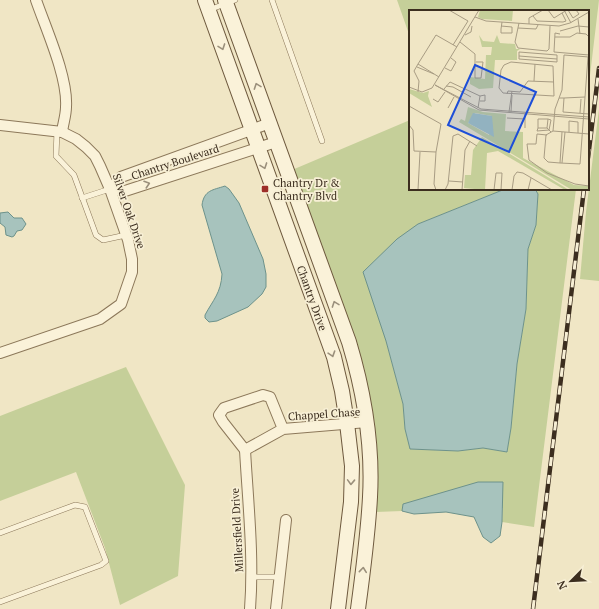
<svg xmlns="http://www.w3.org/2000/svg" width="599" height="609" font-family="'PT Serif',serif">
	<style>
		.green { fill: #c5cf99 }
		.water { fill: #a7c3bd; stroke: #6d928b }
		.lines { fill: none; stroke-linecap: round; stroke-linejoin: round }
		.lane-casing { stroke: #8c785a; stroke-width: 6 }
		.street-casing { stroke: #8c785a; stroke-width: 12 }
		.secondary-casing { stroke: #6e593e; stroke-width: 16 }
		.lane { stroke: #faf2d9; stroke-width: 5 }
		.street { stroke: #faf2d9; stroke-width: 10 }
		.secondary { stroke: #faf2d9; stroke-width: 14 }
		.rail-casing { stroke: #3c2e1f; stroke-width: 4.5 }
		.rail { stroke: #f7efd5; stroke-width: 3; stroke-dasharray: 9; stroke-linecap: butt }
		.oneway { stroke: #9b907c }
		.poi-dot { fill: #9d2e28; stroke: #f7efd5; stroke-width: 1.5 }
		.labels { text-anchor: middle; stroke-width: 3.5; stroke-linejoin: round; paint-order: stroke }
		.street-label { font-size: 11px; fill: #3c2e1f; stroke: #f7efd5 }
		.poi-label { font-size: 11px; fill: #3c2e1f; stroke: #f7efd5; text-anchor: start }
		.inset-road { fill: none; stroke: #a89c83; stroke-width: 1 }
		.view { fill: #1d4ed8; fill-opacity: 0.15; stroke: #1d4ed8; stroke-width: 2 }
		.inset-edge { fill: none; stroke: #3c2e1f; stroke-width: 2 }
	</style>
	<rect width="100%" height="100%" fill="#f0e6c5"/>
	<g class="green">
		<path d="M 397,0 L 599,0 L 588,92 L 588,11 L 410,11 L 410,37 Z"/>
		<path d="M 599,109 L 599,281 L 580,279 L 586,212 Z"/>
		<path d="M 410,120 L 410,189 L 505,189 L 418,224 L 386,341 L 403,404 L 405,429 L 410,449 L 458,451 L 483,448 L 507,452 L 511,428 L 517,364 L 526,309 L 528,249 L 536,225 L 538,194 L 535,189 L 576,189 L 534,527 L 502,522 L 503,508 L 403,504 L 402,511 L 376,512 L 375,425 L 364,368 L 292,170 Z"/>
		<path d="M 126,367 L 185,485 L 178,576 L 120,605 L 105,548 L 76,472 L 0,501 L 0,416 Z"/>
	</g>
	<g class="water">
		<path d="M 225,186 L 229,189 L 239,203 L 263,259 L 266,274 L 266,287 L 262,294 L 248,307 L 217,321 L 209,322 L 205,318 L 205,315 C 213,300 221,293 222,274 L 202,205 C 204,190 213,190 225,186 Z"/>
		<path d="M 505,189 L 535,189 L 538,194 L 536,225 L 528,249 L 526,309 L 517,364 L 511,428 L 507,452 L 483,448 L 458,451 L 410,449 L 405,429 L 403,404 L 386,341 L 363,272 L 397,239 L 418,224 Z"/>
		<path d="M 8,212 L 14,218 L 22,218 L 26,224 L 22,230 L 17,231 L 14,236 L 12,237 L 6,235 L 5,227 L 0,223 L 0,213 Z"/>
		<path d="M 478,482 L 503,482 L 502,522 L 500,536 L 491,543 L 483,537 L 474,517 L 446,512 L 414,514 L 402,511 L 403,504 Z"/>
	</g>
	<g class="lines">
		<defs>
			<g id="lane">
				<path d="M 272,0 L 322,141"/>
				<path d="M 209,10 L 235,0"/>
				<path d="M 57,131 L 56,156 L 74,175 L 96,235 L 103,240 L 126,235"/>
				<path d="M 82,198 L 110,189"/>
				<path d="M 0,533 L 75,505 L 85,507 L 106,561 L 101,565 L 0,602"/>
				<path d="M 251,577 L 279,577"/>
			</g>
			<g id="street">
				<path d="M 36,0 C 46,29 68,77 66,107 C 66,115 63,124 62,132"/>
				<path d="M 0,125 L 62,132 L 76,139 L 86,147 L 95,156 L 100,166 L 110,189 L 128,240 L 132,259 L 132,272 L 121,304 L 100,319 L 0,353"/>
				<path d="M 110,189 L 121,177 L 270,123"/>
				<path d="M 110,189 L 125,191 L 276,142"/>
				<path d="M 283,429 L 270,397 L 263,395 L 224,408 L 219,415 L 223,422 L 245,450 L 283,429 L 367,422"/>
				<path d="M 245,450 C 248,503 254,556 250,609"/>
				<path d="M 276,609 L 286,520"/>
			</g>
			<g id="secondary">
				<path d="M 205,0 L 334,357 L 342,391 L 347,423 L 352,466 L 351,502 L 338,609"/>
				<path d="M 225,0 L 349,342 C 364,392 373,444 370,497 C 368,535 363,572 358,609"/>
			</g>
		</defs>
		<use href="#lane" class="lane-casing"/>
		<use href="#street" class="street-casing"/>
		<use href="#secondary" class="secondary-casing"/>
		<use href="#lane" class="lane"/>
		<use href="#street" class="street"/>
		<use href="#secondary" class="secondary"/>
		<defs>
			<g id="rail">
				<path d="M 588,158 L 599,68"/>
				<path d="M 533,609 L 584,189"/>
			</g>
		</defs>
		<use href="#rail" class="rail-casing"/>
		<use href="#rail" class="rail"/>
	</g>
	<defs><path id="oneway-chevron" d="M-2-3.5L2.5 0L-2 3.5" fill="none" stroke-width="1.6" stroke-linecap="round" stroke-linejoin="round"/></defs>
	<g class="oneway">
		<use href="#oneway-chevron" transform="translate(222 47) rotate(70)"/>
		<use href="#oneway-chevron" transform="translate(257 86) rotate(-110)"/>
		<use href="#oneway-chevron" transform="translate(264 166) rotate(70)"/>
		<use href="#oneway-chevron" transform="translate(147 184) rotate(-18)"/>
		<use href="#oneway-chevron" transform="translate(335 304) rotate(-110)"/>
		<use href="#oneway-chevron" transform="translate(332 354) rotate(72)"/>
		<use href="#oneway-chevron" transform="translate(351 482) rotate(92)"/>
		<use href="#oneway-chevron" transform="translate(363 570) rotate(-84)"/>
	</g>
	<rect class="poi-dot" x="261" y="185" width="8" height="8" rx="2"/>
	<g class="labels">
		<g class="street-label">
			<text transform="translate(175 162) rotate(-18)" y="4">Chantry Boulevard</text>
			<text transform="translate(129 211) rotate(71)" y="4">Silver Oak Drive</text>
			<text transform="translate(312 298) rotate(70)" y="4">Chantry Drive</text>
			<text transform="translate(324 414) rotate(-4)" y="4">Chappel Chase</text>
			<text transform="translate(237 530) rotate(-93)" y="4">Millersfield Drive</text>
		</g>
		<g class="poi-label">
			<text x="273" y="187">Chantry Dr &amp;<tspan x="273" dy="13">Chantry Blvd</tspan></text>
		</g>
	</g>
	<g transform="translate(409 10)">
		<rect width="180" height="180" fill="#f0e6c5"/>
		<path d="M 71,0 L 104,0 L 103,11 L 73,9 L 69,7 ZM 70,25 L 74,31 L 85,32 L 88,25 L 91,33 L 106,34 L 107,39 L 111,39 L 108,41 L 108,50 L 86,50 L 84,78 L 70,79 L 61,74 L 61,67 L 76,69 L 77,45 L 82,45 L 83,37 L 73,37 ZM 0,79 L 14,83 L 20,81 L 19,86 L 23,97 L 0,83 ZM 59,97 L 74,102 L 97,104 L 96,121 L 114,122 L 114,148 L 165,175 L 180,176 L 180,180 L 163,180 L 50,112 L 52,109 L 56,111 ZM 66,103 L 83,106 L 80,125 L 59,113 ZM 73,127 L 160,180 L 156,180 L 89,141 L 78,143 L 76,180 L 55,178 L 56,165 L 62,165 L 64,140 Z" fill="#c5cf99" fill-rule="evenodd"/>
		<path d="M 64,103 L 83,106 L 85,127 L 59,113 Z" fill="#a7c3bd"/>
		<path class="inset-road" d="M 40,0 L 59,11 L 44,35M 139,0 L 145,8 L 153,3M 155,0 L 162,13M 159,0 L 164,8 L 170,4 L 167,0M 124,6 L 128,11 L 154,12 L 157,11 L 153,3 L 158,0M 66,7 L 77,11 L 150,16 L 161,13 L 180,2M 169,9 L 171,24M 110,13 L 106,32 L 109,38 L 138,41 L 140,39 L 141,16M 120,14 L 120,8 L 134,0M 92,16 L 103,17 L 103,23 L 92,23 L 92,19 L 93,12M 109,18 L 127,19 L 129,15M 151,21 L 169,16 L 180,17M 151,24 L 146,23 L 145,42 L 180,45M 56,25 L 62,22 L 63,16M 146,27 L 161,27 L 168,23 L 177,24 L 180,27M 51,32 L 66,44 L 66,68 L 72,68 L 74,52 L 67,52M 110,42 L 148,45 L 148,52 L 110,49 ZM 110,46 L 148,49M 180,47 L 155,45 L 153,80 L 146,99 L 144,121 L 180,124M 102,52 L 144,56 L 145,86 L 94,83 L 90,78 L 92,60 L 95,55 ZM 8,57 L 25,64M 36,58 L 42,61 L 47,52 L 42,48M 30,67 L 9,54 L 27,25 L 48,37M 125,71 L 126,54M 26,75 L 70,100 L 180,109M 26,75 L 72,99 L 180,107M 37,76 L 44,77 L 62,87M 0,77 L 13,82 L 23,78 L 70,0M 35,79 L 41,72 L 71,86M 9,82 L 10,71 L 5,61 L 9,54M 111,82 L 119,71 L 145,72M 98,84 L 99,81 L 111,82M 150,88 L 155,88 L 154,102 L 180,104M 155,88 L 176,87M 24,89 L 29,92 L 36,82M 0,96 L 32,114 L 27,142 L 25,174 L 27,180M 39,98 L 45,87M 69,98 L 71,86 L 76,85 L 76,91 L 71,91M 100,102 L 103,81M 102,102 L 103,85M 171,103 L 172,89M 98,108 L 116,109M 0,115 L 4,120 L 5,141 L 27,142M 116,118 L 116,104M 129,118 L 128,121 L 140,120 L 142,110 L 139,109M 138,118 L 129,118 L 129,109 L 139,109 L 138,118 L 142,122M 144,121 L 137,125 L 135,148 L 139,152 L 151,153 L 153,122M 160,122 L 160,111 L 169,112 L 169,123M 138,125 L 128,124 L 127,134 L 118,134 L 120,150 L 138,163 L 166,174 L 180,176M 151,153 L 171,154 L 179,47M 153,153 L 156,122M 108,162 L 114,163 L 143,180M 40,171 L 54,172M 9,180 L 11,142M 36,180 L 39,174 L 44,126 L 49,124 L 68,136M 53,180 L 56,140 L 61,131M 85,180 L 87,163 L 93,163 L 92,180M 103,180 L 105,166 L 108,162M 119,180 L 122,168"/>
		<path class="view" d="M 66,55 L 127,82 L 100,142 L 39,115 Z"/>
		<rect width="180" height="180" class="inset-edge"/>
	</g>
	<g transform="translate(571 581) rotate(246)" stroke="#f7efd5" stroke-width="3" paint-order="stroke">
	<path d="M0-3L7 15L0 10L-7 15Z" fill="#3c2e1f"/>
	<text y="-6" font-size="11" font-weight="bold" text-anchor="middle" fill="#3c2e1f">N</text>
	</g>
</svg>
